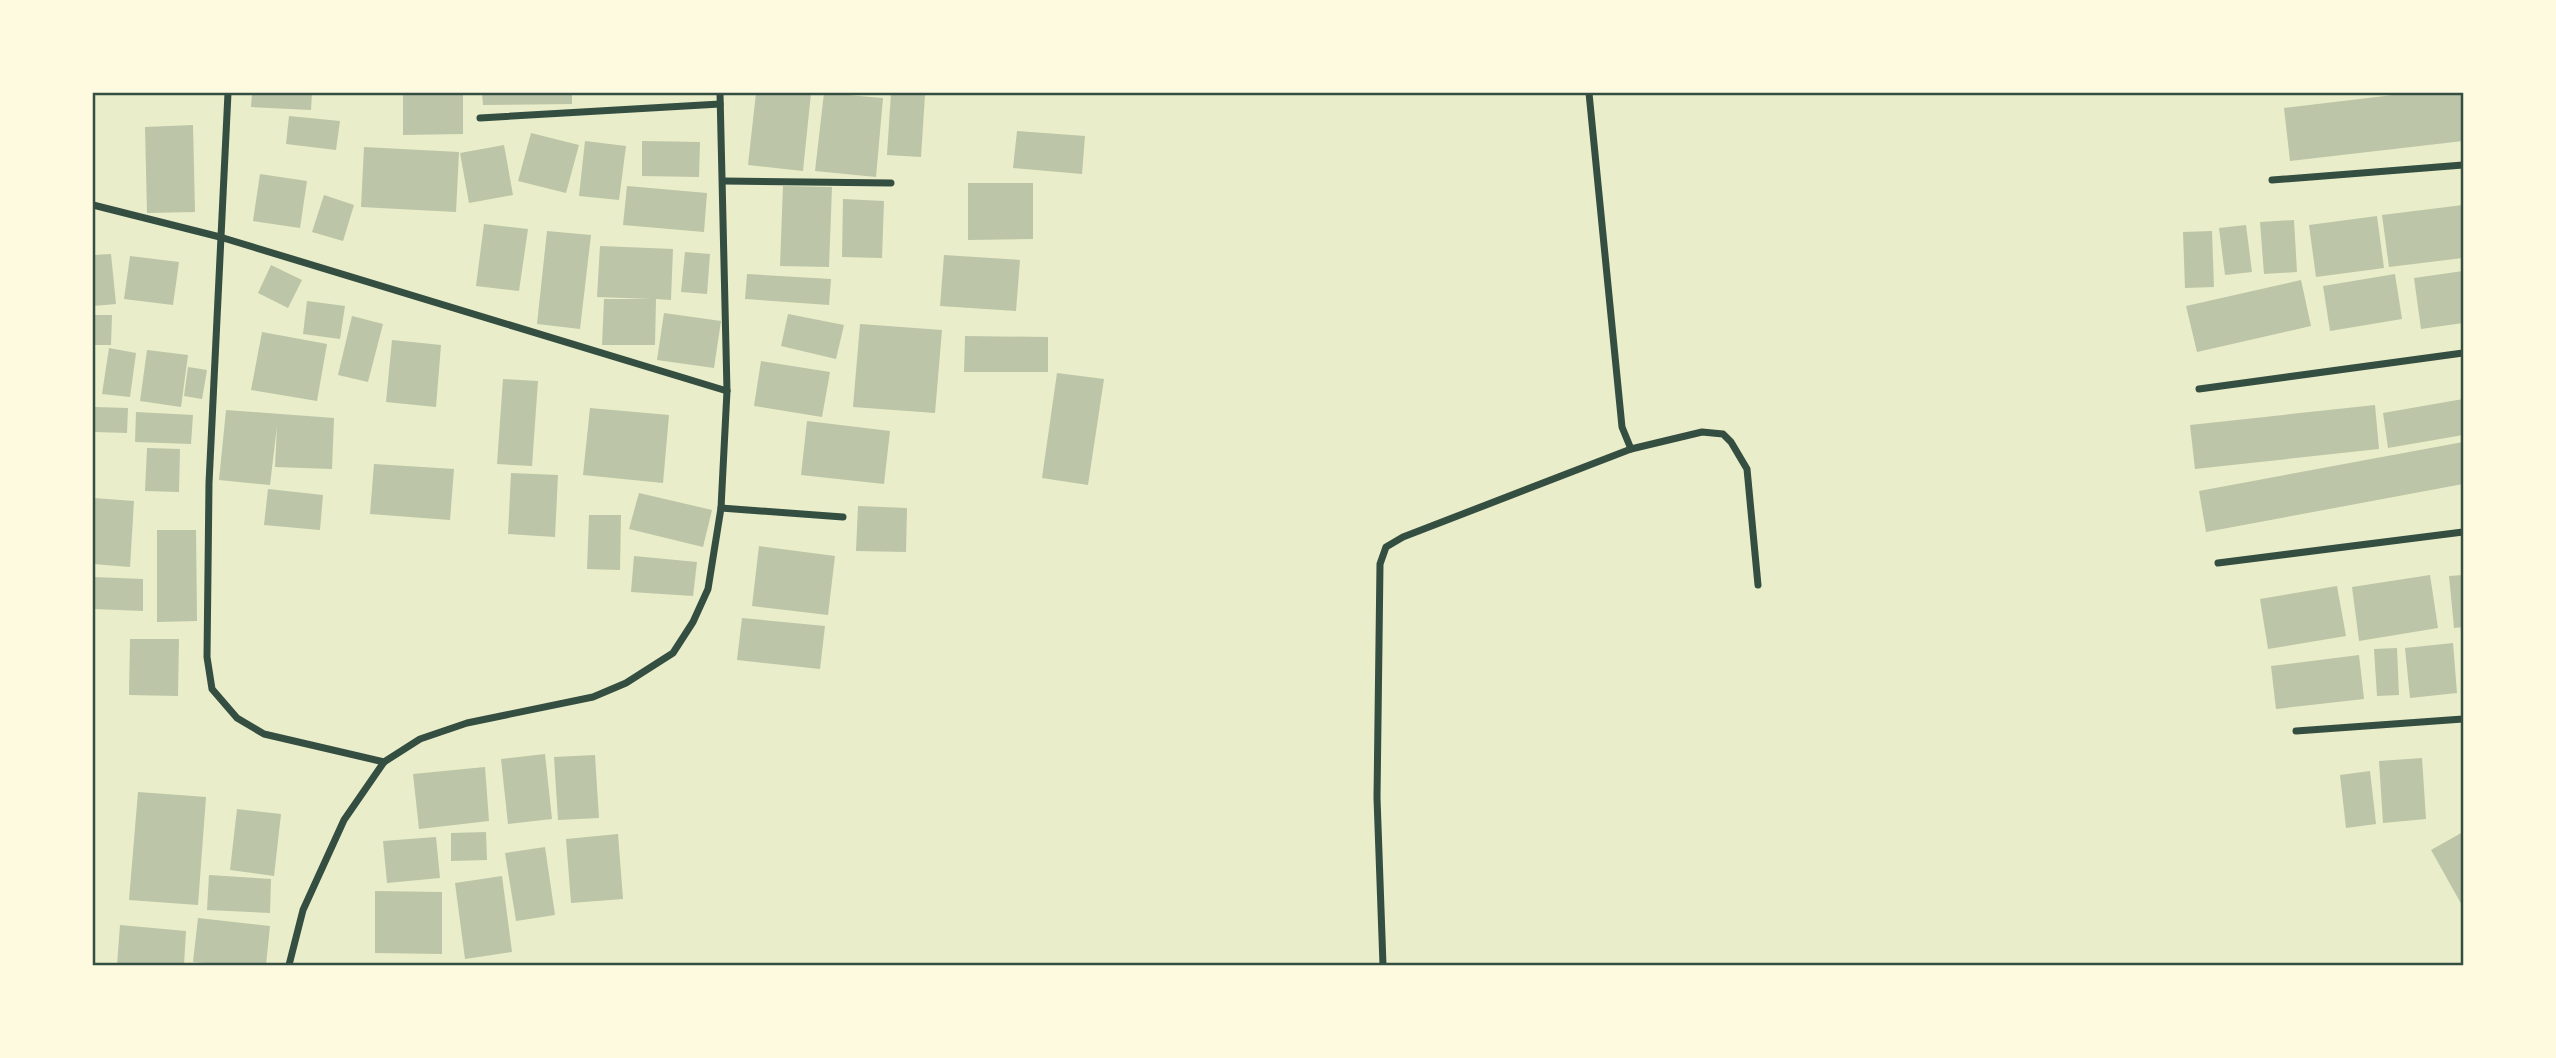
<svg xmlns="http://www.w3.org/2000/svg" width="2556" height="1058" font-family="'Roboto Condensed',sans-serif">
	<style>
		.building { fill: #bcc5a7 }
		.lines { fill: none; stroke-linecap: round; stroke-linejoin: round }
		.minor { stroke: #344e41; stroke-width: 7 }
		.neatline { fill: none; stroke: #344e41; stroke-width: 2.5 }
	</style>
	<rect width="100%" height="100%" fill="#e9edc9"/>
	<g class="building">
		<path d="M 252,93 L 312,93 L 311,110 L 251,107 Z"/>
		<path d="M 482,93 L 572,93 L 572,104 L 483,105 Z"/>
		<path d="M 756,93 L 811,93 L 803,171 L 748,165 Z"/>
		<path d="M 824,93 L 883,98 L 876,177 L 815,171 Z"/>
		<path d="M 891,93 L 925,95 L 921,157 L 887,155 Z"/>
		<path d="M 2410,93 L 2463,93 L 2463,141 L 2290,161 L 2284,108 Z"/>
		<path d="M 463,94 L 463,134 L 403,135 L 403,95 Z"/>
		<path d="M 289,116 L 340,121 L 336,150 L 286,144 Z"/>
		<path d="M 193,125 L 195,212 L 147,213 L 145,127 Z"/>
		<path d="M 1017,131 L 1085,136 L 1082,174 L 1013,168 Z"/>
		<path d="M 531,133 L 579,145 L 566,193 L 518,181 Z"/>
		<path d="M 585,141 L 626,146 L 619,200 L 579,196 Z"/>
		<path d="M 642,141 L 700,142 L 699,177 L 642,176 Z"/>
		<path d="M 504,145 L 513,195 L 469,203 L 460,153 Z"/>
		<path d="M 364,147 L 459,152 L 456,212 L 361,207 Z"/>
		<path d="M 260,174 L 307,181 L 300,228 L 253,221 Z"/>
		<path d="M 968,183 L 1033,183 L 1033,239 L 968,240 Z"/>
		<path d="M 627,186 L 707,193 L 704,232 L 623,225 Z"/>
		<path d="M 783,186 L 832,187 L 829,267 L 780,266 Z"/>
		<path d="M 324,195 L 354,205 L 343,241 L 312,232 Z"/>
		<path d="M 843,199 L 884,201 L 882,258 L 842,257 Z"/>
		<path d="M 2463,205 L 2463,258 L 2389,267 L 2382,215 Z"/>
		<path d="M 2377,216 L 2384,268 L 2316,277 L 2309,225 Z"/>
		<path d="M 2294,220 L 2297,272 L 2264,274 L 2260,222 Z"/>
		<path d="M 484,224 L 528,229 L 519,291 L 476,286 Z"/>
		<path d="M 2246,225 L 2252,272 L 2225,275 L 2219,228 Z"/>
		<path d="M 547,231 L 591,235 L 580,329 L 537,324 Z"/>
		<path d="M 2212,231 L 2214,287 L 2185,288 L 2183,232 Z"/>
		<path d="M 600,246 L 673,249 L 671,300 L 656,299 L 655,345 L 602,345 L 604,299 L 651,299 L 597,297 Z"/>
		<path d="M 685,252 L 710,254 L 707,294 L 681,292 Z"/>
		<path d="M 111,254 L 116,304 L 93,306 L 93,255 Z"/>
		<path d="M 944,255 L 1020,260 L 1016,311 L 940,306 Z"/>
		<path d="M 130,256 L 179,262 L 173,305 L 124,299 Z"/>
		<path d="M 271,265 L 302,280 L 288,308 L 258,293 Z"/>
		<path d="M 2463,271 L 2463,323 L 2421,329 L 2414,278 Z"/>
		<path d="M 747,274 L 831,279 L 829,305 L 745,299 Z"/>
		<path d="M 2395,274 L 2402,319 L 2330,331 L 2323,286 Z"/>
		<path d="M 2301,280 L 2311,326 L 2197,352 L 2186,306 Z"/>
		<path d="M 307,301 L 345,306 L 340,339 L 303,334 Z"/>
		<path d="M 664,313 L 721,321 L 714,368 L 657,360 Z"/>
		<path d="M 788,314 L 844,325 L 836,359 L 781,346 Z"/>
		<path d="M 93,315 L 112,315 L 111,345 L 93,345 Z"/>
		<path d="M 352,316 L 383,324 L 368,382 L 338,375 Z"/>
		<path d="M 860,324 L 942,330 L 935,413 L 853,407 Z"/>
		<path d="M 262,332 L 327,344 L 317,401 L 251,390 Z"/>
		<path d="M 965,336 L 1048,337 L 1048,372 L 964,372 Z"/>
		<path d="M 392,340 L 441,345 L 436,407 L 386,402 Z"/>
		<path d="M 109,348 L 136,353 L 130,397 L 102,394 Z"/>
		<path d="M 147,350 L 188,355 L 181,407 L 140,401 Z"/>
		<path d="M 761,361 L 830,372 L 822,417 L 754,406 Z"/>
		<path d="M 188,367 L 207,370 L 202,399 L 184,396 Z"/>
		<path d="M 1057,373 L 1104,379 L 1088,485 L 1042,478 Z"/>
		<path d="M 503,379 L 538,381 L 532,466 L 497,464 Z"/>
		<path d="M 2463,399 L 2463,435 L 2388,448 L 2383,413 Z"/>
		<path d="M 2375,405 L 2379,449 L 2195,469 L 2190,425 Z"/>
		<path d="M 95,407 L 128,408 L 127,433 L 95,432 Z"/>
		<path d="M 590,408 L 669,415 L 663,483 L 583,475 Z"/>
		<path d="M 226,410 L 334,418 L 332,469 L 275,467 L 277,426 L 270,485 L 219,480 Z"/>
		<path d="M 136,412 L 193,415 L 191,444 L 135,442 Z"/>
		<path d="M 807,421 L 890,431 L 884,484 L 801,475 Z"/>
		<path d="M 2463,442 L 2463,484 L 2206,532 L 2199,491 Z"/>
		<path d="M 147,448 L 180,449 L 179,492 L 145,491 Z"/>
		<path d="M 374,464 L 454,469 L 450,520 L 370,514 Z"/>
		<path d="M 511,473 L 558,475 L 555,537 L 508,534 Z"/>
		<path d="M 268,489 L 323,495 L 320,530 L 264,525 Z"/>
		<path d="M 639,493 L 712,510 L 703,547 L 629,529 Z"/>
		<path d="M 93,498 L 134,501 L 130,567 L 93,564 Z"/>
		<path d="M 858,506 L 907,508 L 906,552 L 856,551 Z"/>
		<path d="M 589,515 L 621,515 L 620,570 L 587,569 Z"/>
		<path d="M 157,530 L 196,530 L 197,621 L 157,622 Z"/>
		<path d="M 759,546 L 835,556 L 828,615 L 752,606 Z"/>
		<path d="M 634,556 L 697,562 L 693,596 L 631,592 Z"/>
		<path d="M 2430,575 L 2438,628 L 2359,641 L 2352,587 Z"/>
		<path d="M 2463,575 L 2463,627 L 2454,628 L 2449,576 Z"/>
		<path d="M 93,577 L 143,579 L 143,611 L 93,609 Z"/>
		<path d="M 2337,586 L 2346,636 L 2268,649 L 2260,599 Z"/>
		<path d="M 742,618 L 825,626 L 820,669 L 737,660 Z"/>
		<path d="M 130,639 L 179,639 L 178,696 L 129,695 Z"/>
		<path d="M 2453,643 L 2457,693 L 2410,698 L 2405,648 Z"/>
		<path d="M 2397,648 L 2399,695 L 2377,696 L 2374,649 Z"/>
		<path d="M 2359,655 L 2364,699 L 2276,709 L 2271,666 Z"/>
		<path d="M 545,754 L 552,819 L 508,824 L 501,759 Z"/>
		<path d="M 595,755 L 599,818 L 558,820 L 554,757 Z"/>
		<path d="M 2422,758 L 2426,819 L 2383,823 L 2379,761 Z"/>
		<path d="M 485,767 L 489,821 L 419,829 L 413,774 Z"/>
		<path d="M 2370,771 L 2376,824 L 2346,828 L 2340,775 Z"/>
		<path d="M 138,792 L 206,797 L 198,905 L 129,900 Z"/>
		<path d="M 237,809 L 281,814 L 274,876 L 230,870 Z"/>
		<path d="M 486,832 L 487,860 L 451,861 L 451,833 Z"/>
		<path d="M 2463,832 L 2463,907 L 2431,850 Z"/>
		<path d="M 618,834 L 623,899 L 571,903 L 566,839 Z"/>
		<path d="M 436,837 L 440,878 L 387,883 L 383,841 Z"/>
		<path d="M 545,847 L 555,915 L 516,921 L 505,853 Z"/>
		<path d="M 209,875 L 271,879 L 270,913 L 207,910 Z"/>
		<path d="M 502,876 L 512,952 L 465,959 L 455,883 Z"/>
		<path d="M 375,891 L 442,892 L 442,954 L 375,953 Z"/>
		<path d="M 198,918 L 270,926 L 266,965 L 225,965 L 193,962 Z"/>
		<path d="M 120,925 L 186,931 L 184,965 L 117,965 Z"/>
	</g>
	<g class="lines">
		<g class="minor">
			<path d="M 228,93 L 209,483 L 207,657 L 212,689 L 237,718 L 264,734 L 384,762"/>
			<path d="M 1589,93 L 1622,427 L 1631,449"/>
			<path d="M 480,118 L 720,104"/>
			<path d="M 2272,180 L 2463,165"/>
			<path d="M 723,181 L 891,183"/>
			<path d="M 93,205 L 220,237 L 727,391"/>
			<path d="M 2199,389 L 2463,353"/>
			<path d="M 721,508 L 843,517"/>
			<path d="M 2218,563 L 2463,532"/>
			<path d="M 2296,731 L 2463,719"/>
			<path d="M 289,965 L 303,910 L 344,820 L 384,762 L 420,739 L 467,723 L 593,697 L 626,683 L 673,653 L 693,622 L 708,589 L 721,508 L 727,391 L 720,93"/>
			<path d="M 1383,965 L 1377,798 L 1380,564 L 1386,547 L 1403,537 L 1631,449 L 1702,432 L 1723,434 L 1731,442 L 1747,469 L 1758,585"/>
		</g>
	</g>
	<rect width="2556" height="1058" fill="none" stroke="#fefae0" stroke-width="189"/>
	<rect x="94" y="94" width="2368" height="870" class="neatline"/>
</svg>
